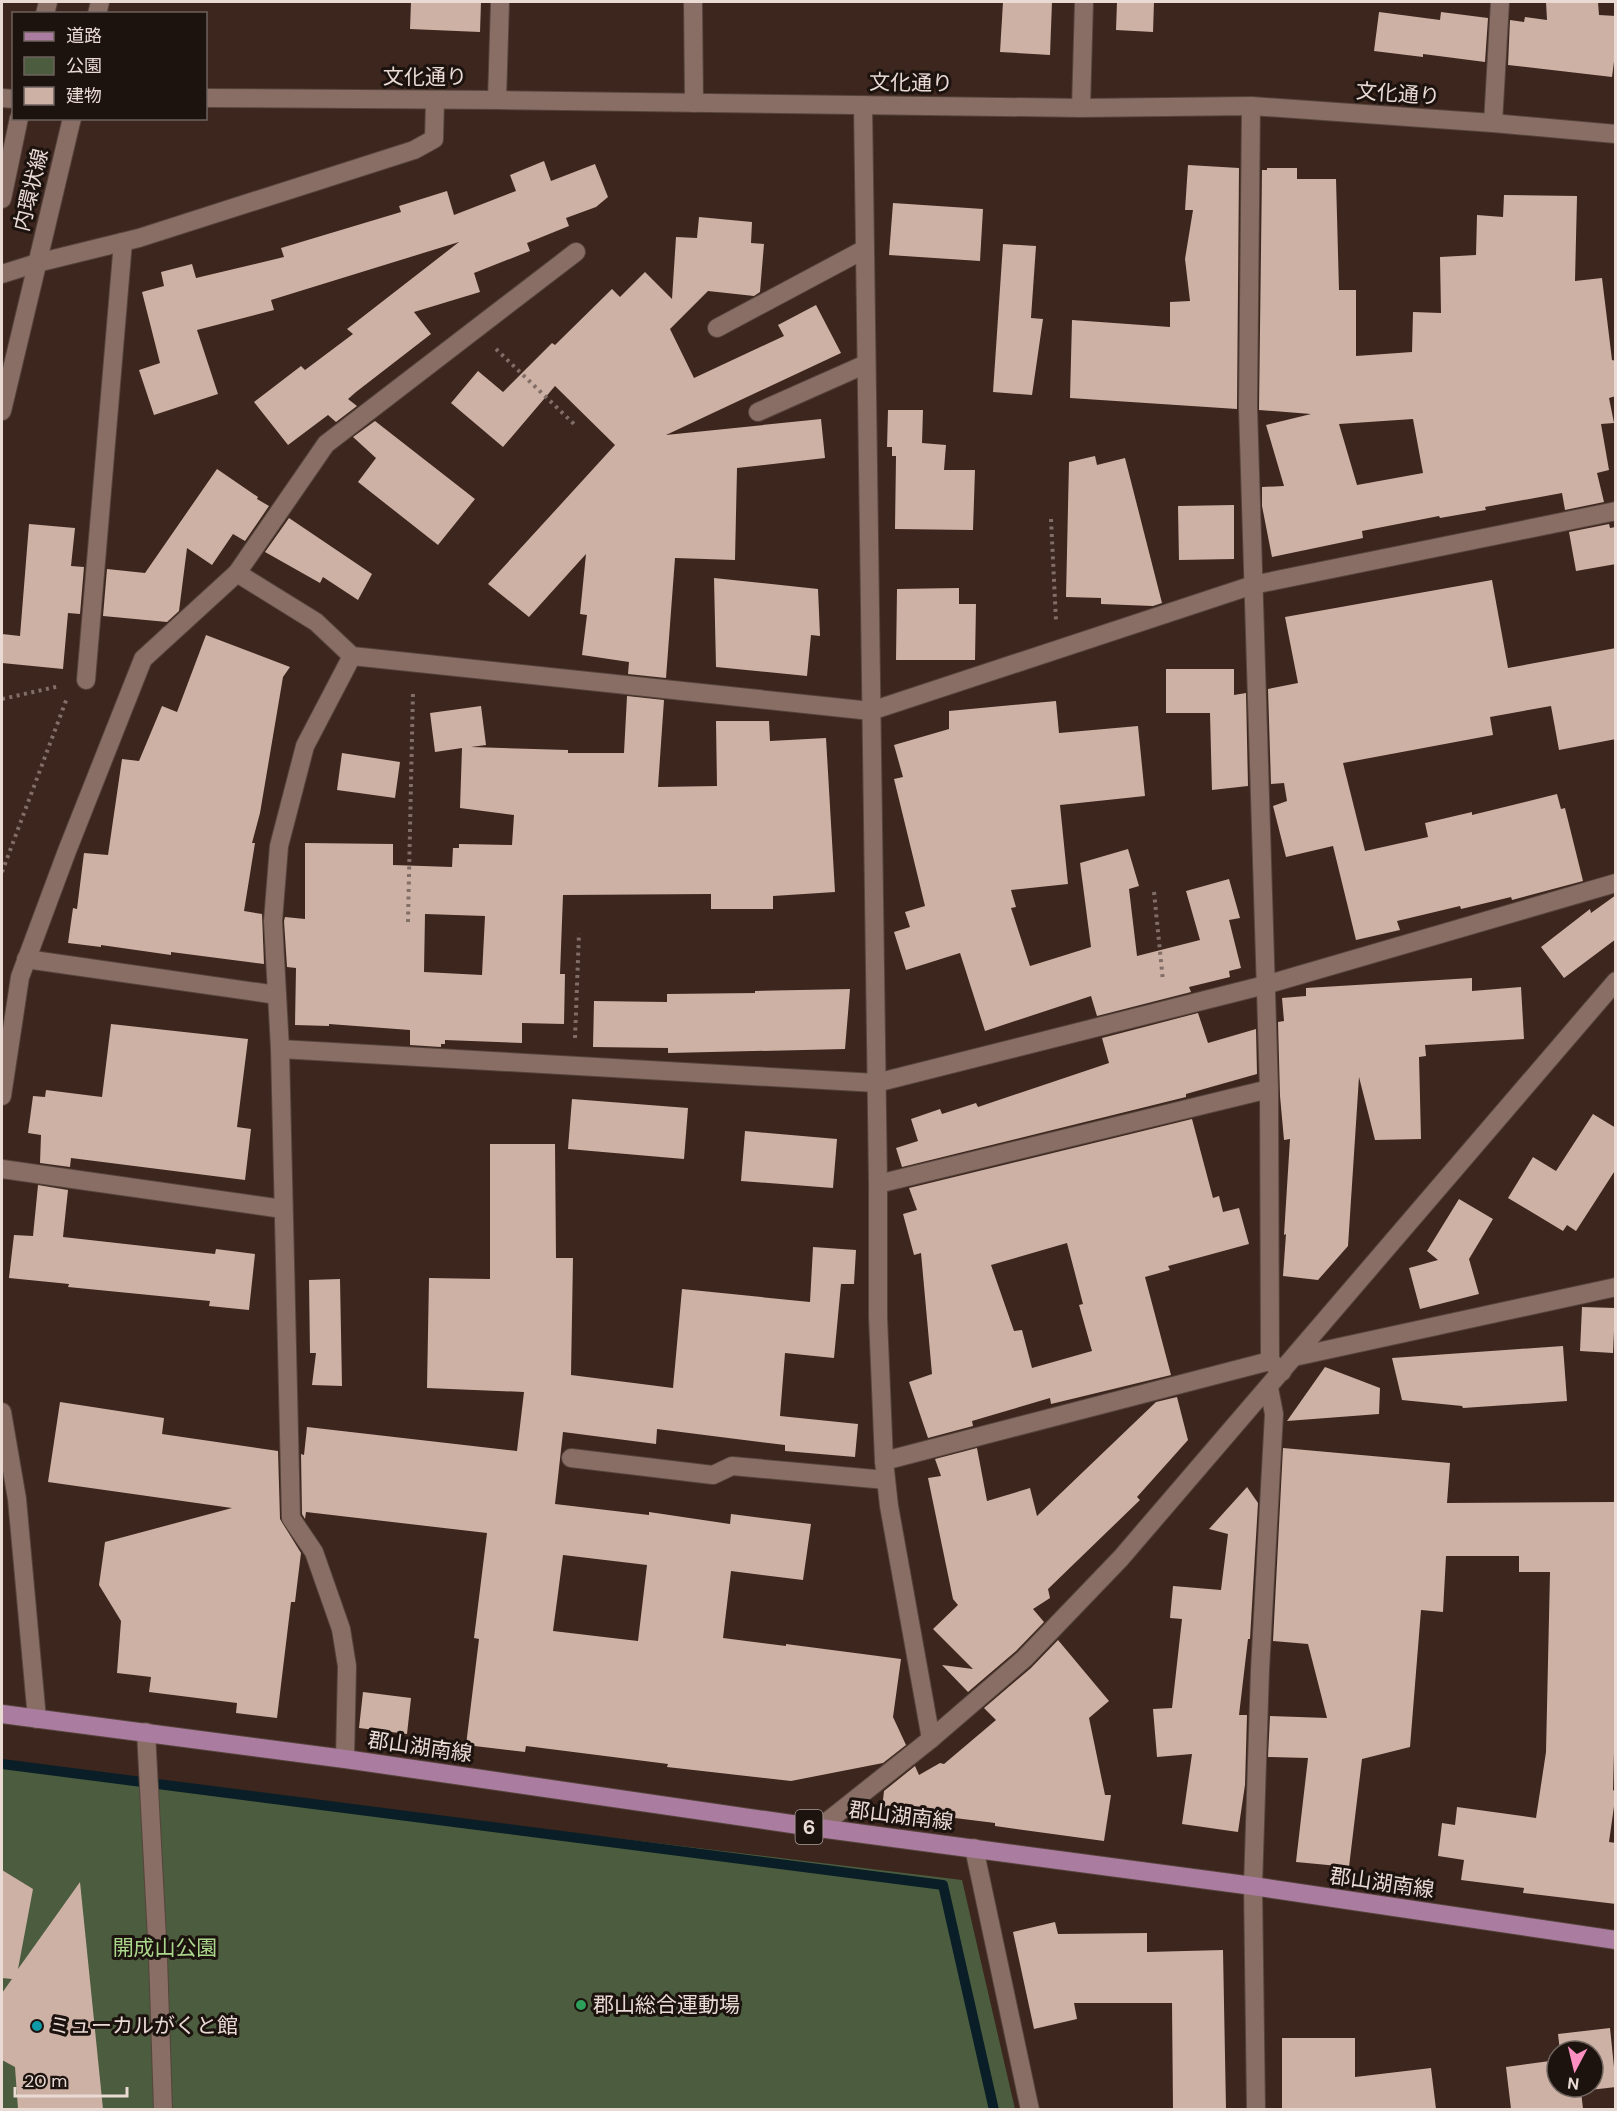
<svg xmlns="http://www.w3.org/2000/svg" width="1617" height="2111" font-family="'DM Sans','Noto Sans JP',sans-serif">
	<style>
		.green { fill: #4b5d3e }
		.lines { fill: none; stroke-linecap: round; stroke-linejoin: round }
		.stream { stroke: #091e27; stroke-width: 10 }
		.building { fill: #cdb1a5; fill-rule: evenodd }
		.minor-casing { stroke: #56443c; stroke-width: 20 }
		.major-casing { stroke: #56443c; stroke-width: 20 }
		.path { stroke: #816e67; stroke-width: 4; stroke-dasharray: 3 4.5; stroke-linecap: butt }
		.minor { stroke: #886e64; stroke-width: 18 }
		.major { stroke: #aa7c9f; stroke-width: 18 }
		.leisure-dot { fill: #2e9e5b; stroke: #1c120e; stroke-width: 2 }
		.culture-dot { fill: #0f9aa8; stroke: #1c120e; stroke-width: 2 }
		.labels { text-anchor: middle; stroke-width: 6; stroke-linejoin: round; paint-order: stroke }
		.shield { fill: #1c120e; stroke: #ac9e99; stroke-width: 1.5 }
		.shield-label { font-size: 20px; font-weight: bold; fill: #e9dad4 }
		.street-label { font-size: 21px; fill: #e9dad4; stroke: #1c120e }
		.park-label { font-size: 21px; fill: #abd78c; stroke: #1c120e }
		.poi-label { font-size: 21px; fill: #e9dad4; stroke: #1c120e; text-anchor: start }
	</style>
	<rect width="100%" height="100%" fill="#3c261e"/>
	<path class="green" d="M 2,1764 L 962,1880 L 1015,2109 L 2,2110 Z"/>
	<g class="lines">
		<path class="stream" d="M 2,1764 L 943,1885 L 994,2110"/>
	</g>
	<g class="building">
		<path d="M 411,2 L 481,2 L 480,32 L 410,29 Z"/>
		<path d="M 1003,2 L 1052,2 L 1050,55 L 1000,52 Z"/>
		<path d="M 1117,2 L 1154,2 L 1153,32 L 1116,30 Z"/>
		<path d="M 1546,2 L 1598,2 L 1599,15 L 1616,16 L 1616,46 L 1612,77 L 1508,65 L 1510,20 L 1524,22 L 1525,17 L 1547,20 Z"/>
		<path d="M 1379,12 L 1440,20 L 1441,12 L 1488,18 L 1485,62 L 1423,54 L 1423,57 L 1374,51 Z"/>
		<path d="M 544,161 L 551,181 L 595,164 L 608,197 L 596,207 L 566,218 L 569,226 L 527,243 L 530,251 L 474,273 L 480,292 L 414,312 L 431,334 L 356,392 L 348,399 L 357,406 L 336,422 L 328,415 L 288,445 L 254,402 L 301,366 L 305,370 L 353,334 L 347,329 L 459,242 L 271,300 L 274,310 L 197,330 L 218,394 L 154,415 L 139,370 L 160,363 L 142,292 L 164,286 L 161,272 L 192,264 L 196,278 L 284,257 L 281,248 L 401,212 L 399,206 L 447,191 L 454,215 L 516,191 L 510,175 Z"/>
		<path d="M 1188,165 L 1239,168 L 1237,409 L 1070,398 L 1072,320 L 1170,327 L 1170,302 L 1190,301 L 1185,259 L 1193,210 L 1185,210 Z"/>
		<path d="M 1267,168 L 1297,168 L 1297,179 L 1336,179 L 1339,290 L 1356,290 L 1356,356 L 1412,352 L 1413,312 L 1441,313 L 1440,257 L 1476,255 L 1477,215 L 1503,217 L 1504,195 L 1577,196 L 1575,281 L 1602,278 L 1612,360 L 1616,361 L 1616,396 L 1609,398 L 1614,423 L 1601,424 L 1609,470 L 1597,473 L 1604,502 L 1565,510 L 1562,493 L 1485,507 L 1486,510 L 1440,518 L 1439,516 L 1362,531 L 1363,538 L 1272,557 L 1262,506 L 1262,487 L 1284,486 L 1266,425 L 1311,414 L 1259,410 L 1262,170 L 1267,170 ZM 1413,419 L 1423,473 L 1357,485 L 1339,424 Z"/>
		<path d="M 893,203 L 983,209 L 980,261 L 889,255 Z"/>
		<path d="M 699,217 L 752,222 L 751,243 L 764,244 L 760,292 L 754,296 L 708,291 L 670,329 L 694,378 L 784,336 L 778,325 L 816,305 L 841,353 L 666,435 L 821,419 L 825,458 L 737,468 L 735,560 L 675,558 L 666,678 L 628,674 L 629,662 L 582,655 L 587,615 L 580,614 L 586,554 L 529,617 L 488,584 L 615,445 L 555,386 L 503,447 L 451,403 L 478,371 L 503,392 L 552,343 L 555,345 L 612,289 L 620,297 L 645,272 L 672,299 L 676,237 L 697,238 Z"/>
		<path d="M 1003,244 L 1036,246 L 1031,318 L 1043,319 L 1032,395 L 993,392 Z"/>
		<path d="M 888,410 L 923,410 L 922,443 L 946,445 L 944,470 L 975,470 L 973,530 L 895,529 L 896,456 L 892,456 L 892,447 L 887,447 Z"/>
		<path d="M 375,421 L 475,499 L 438,545 L 358,482 L 376,458 L 353,437 Z"/>
		<path d="M 1095,456 L 1097,465 L 1125,458 L 1162,603 L 1153,606 L 1101,604 L 1101,598 L 1066,597 L 1069,462 Z"/>
		<path d="M 217,469 L 258,497 L 257,499 L 269,506 L 245,541 L 233,534 L 212,565 L 187,548 L 179,611 L 167,622 L 103,616 L 107,569 L 145,573 Z"/>
		<path d="M 1234,505 L 1234,559 L 1179,560 L 1178,506 Z"/>
		<path d="M 289,518 L 372,574 L 358,600 L 323,577 L 320,583 L 265,552 Z"/>
		<path d="M 29,524 L 75,528 L 71,566 L 84,567 L 80,614 L 68,613 L 63,669 L 2,663 L 2,634 L 20,636 Z"/>
		<path d="M 1609,524 L 1610,528 L 1616,527 L 1616,564 L 1576,571 L 1569,532 Z"/>
		<path d="M 714,578 L 818,589 L 820,636 L 811,635 L 807,676 L 716,667 Z"/>
		<path d="M 1492,580 L 1508,668 L 1616,648 L 1616,739 L 1559,750 L 1551,706 L 1490,717 L 1493,735 L 1343,763 L 1365,851 L 1428,837 L 1425,823 L 1472,812 L 1472,815 L 1557,794 L 1561,809 L 1565,808 L 1583,881 L 1512,900 L 1511,897 L 1461,909 L 1460,906 L 1397,921 L 1400,930 L 1356,940 L 1333,846 L 1286,857 L 1273,806 L 1287,801 L 1284,783 L 1271,784 L 1268,689 L 1298,683 L 1285,617 Z"/>
		<path d="M 959,588 L 959,604 L 976,604 L 975,660 L 896,660 L 897,589 Z"/>
		<path d="M 206,635 L 290,667 L 283,677 L 260,813 L 252,843 L 255,843 L 244,911 L 262,914 L 264,964 L 171,952 L 171,955 L 101,945 L 101,947 L 68,943 L 73,908 L 77,909 L 84,853 L 108,855 L 122,759 L 139,761 L 162,706 L 177,712 Z"/>
		<path d="M 1166,669 L 1234,669 L 1234,695 L 1246,693 L 1248,786 L 1212,790 L 1210,713 L 1166,713 Z"/>
		<path d="M 627,696 L 664,700 L 658,787 L 717,786 L 716,721 L 769,721 L 770,741 L 826,738 L 835,892 L 773,896 L 773,909 L 711,909 L 711,894 L 563,895 L 560,974 L 565,974 L 564,1024 L 522,1023 L 522,1043 L 445,1040 L 445,1044 L 441,1044 L 441,1047 L 410,1045 L 410,1030 L 329,1024 L 329,1026 L 295,1025 L 296,968 L 287,967 L 284,921 L 285,917 L 305,919 L 305,843 L 393,844 L 393,865 L 452,867 L 453,848 L 459,848 L 459,844 L 512,845 L 514,815 L 460,808 L 462,748 L 435,752 L 430,713 L 481,706 L 486,745 L 471,747 L 568,750 L 568,753 L 624,753 ZM 425,914 L 485,916 L 482,975 L 424,972 Z"/>
		<path d="M 1056,701 L 1059,733 L 1138,726 L 1145,796 L 1060,805 L 1068,884 L 1011,890 L 1016,907 L 1011,908 L 1030,966 L 1091,947 L 1080,863 L 1128,849 L 1139,886 L 1129,889 L 1137,956 L 1200,940 L 1186,891 L 1229,879 L 1240,918 L 1229,920 L 1241,968 L 1229,971 L 1230,977 L 1189,987 L 1191,992 L 1097,1016 L 1091,996 L 985,1031 L 960,953 L 906,970 L 894,932 L 910,927 L 905,912 L 925,906 L 894,779 L 903,777 L 894,745 L 949,729 L 949,711 Z"/>
		<path d="M 342,753 L 400,762 L 395,798 L 337,790 Z"/>
		<path d="M 1616,895 L 1616,939 L 1564,978 L 1541,947 L 1590,909 L 1591,913 Z"/>
		<path d="M 1472,978 L 1472,991 L 1521,987 L 1524,1039 L 1425,1045 L 1426,1056 L 1419,1057 L 1421,1139 L 1375,1140 L 1359,1077 L 1348,1246 L 1318,1280 L 1283,1276 L 1286,1234 L 1284,1235 L 1290,1139 L 1284,1140 L 1280,1096 L 1278,1022 L 1284,1021 L 1282,998 L 1306,996 L 1306,988 Z"/>
		<path d="M 850,989 L 845,1049 L 668,1053 L 668,1048 L 593,1047 L 594,1001 L 667,1002 L 667,994 L 755,993 L 755,991 Z"/>
		<path d="M 1198,1013 L 1208,1043 L 1256,1029 L 1257,1074 L 1186,1094 L 1186,1097 L 902,1167 L 896,1148 L 918,1141 L 911,1119 L 940,1109 L 942,1114 L 976,1103 L 978,1107 L 1109,1063 L 1102,1038 Z"/>
		<path d="M 111,1024 L 248,1039 L 237,1127 L 251,1129 L 245,1180 L 71,1158 L 70,1167 L 40,1163 L 41,1135 L 28,1133 L 33,1096 L 45,1097 L 46,1090 L 102,1097 Z"/>
		<path d="M 572,1099 L 688,1108 L 684,1159 L 568,1149 Z"/>
		<path d="M 1593,1114 L 1616,1128 L 1616,1169 L 1576,1231 L 1567,1225 L 1563,1231 L 1508,1198 L 1533,1157 L 1556,1171 Z"/>
		<path d="M 1192,1119 L 1213,1198 L 1219,1196 L 1223,1212 L 1239,1208 L 1249,1244 L 1168,1266 L 1170,1270 L 1145,1277 L 1171,1375 L 1051,1404 L 1050,1398 L 972,1421 L 973,1426 L 928,1438 L 909,1382 L 932,1374 L 921,1253 L 914,1255 L 903,1214 L 917,1210 L 909,1188 ZM 1067,1243 L 1083,1304 L 1079,1305 L 1092,1351 L 1032,1368 L 1022,1330 L 1014,1331 L 991,1265 Z"/>
		<path d="M 745,1131 L 837,1139 L 833,1188 L 741,1181 Z"/>
		<path d="M 490,1144 L 555,1144 L 556,1258 L 573,1258 L 571,1375 L 673,1388 L 682,1289 L 810,1302 L 813,1247 L 856,1250 L 854,1284 L 841,1284 L 834,1358 L 785,1353 L 780,1416 L 858,1424 L 855,1457 L 785,1451 L 785,1445 L 657,1429 L 656,1444 L 563,1432 L 555,1504 L 649,1515 L 649,1512 L 730,1524 L 731,1514 L 811,1524 L 803,1580 L 731,1571 L 723,1638 L 786,1646 L 786,1644 L 901,1659 L 893,1717 L 906,1745 L 883,1763 L 791,1781 L 667,1767 L 668,1764 L 526,1746 L 525,1752 L 466,1745 L 479,1639 L 474,1638 L 487,1533 L 306,1512 L 305,1519 L 302,1514 L 301,1454 L 304,1455 L 307,1427 L 517,1451 L 524,1392 L 427,1388 L 429,1278 L 490,1279 ZM 563,1555 L 647,1565 L 638,1641 L 553,1631 Z"/>
		<path d="M 38,1185 L 68,1190 L 63,1237 L 215,1254 L 216,1249 L 255,1254 L 249,1310 L 209,1306 L 210,1301 L 68,1287 L 69,1284 L 9,1278 L 14,1235 L 33,1236 Z"/>
		<path d="M 1459,1199 L 1493,1219 L 1469,1259 L 1479,1294 L 1420,1309 L 1409,1268 L 1438,1260 L 1427,1251 Z"/>
		<path d="M 340,1279 L 342,1386 L 312,1385 L 316,1353 L 310,1353 L 309,1280 Z"/>
		<path d="M 1582,1307 L 1615,1308 L 1613,1353 L 1580,1351 Z"/>
		<path d="M 1563,1346 L 1567,1401 L 1463,1408 L 1462,1406 L 1402,1400 L 1392,1358 Z"/>
		<path d="M 1325,1367 L 1380,1388 L 1379,1414 L 1287,1421 Z"/>
		<path d="M 1177,1397 L 1188,1440 L 1137,1497 L 1140,1500 L 1048,1589 L 1050,1598 L 1033,1609 L 1044,1622 L 1016,1651 L 968,1692 L 942,1665 L 973,1669 L 933,1629 L 958,1605 L 953,1599 L 928,1478 L 941,1476 L 935,1459 L 977,1448 L 987,1501 L 1030,1488 L 1037,1516 L 1156,1402 Z"/>
		<path d="M 60,1402 L 164,1418 L 162,1434 L 278,1451 L 280,1519 L 301,1553 L 295,1602 L 291,1602 L 277,1718 L 236,1713 L 237,1703 L 149,1692 L 151,1677 L 117,1673 L 121,1621 L 99,1585 L 105,1542 L 232,1508 L 48,1482 Z"/>
		<path d="M 1283,1448 L 1450,1463 L 1447,1503 L 1614,1502 L 1616,1677 L 1613,1790 L 1616,1792 L 1609,1842 L 1616,1843 L 1616,1904 L 1523,1893 L 1524,1888 L 1461,1880 L 1464,1860 L 1438,1856 L 1442,1823 L 1455,1825 L 1457,1807 L 1536,1818 L 1546,1752 L 1550,1572 L 1519,1572 L 1519,1556 L 1446,1556 L 1443,1612 L 1421,1610 L 1410,1747 L 1362,1759 L 1349,1867 L 1296,1862 L 1308,1758 L 1268,1757 L 1270,1716 L 1327,1718 L 1308,1644 L 1273,1641 Z"/>
		<path d="M 1247,1487 L 1258,1503 L 1250,1639 L 1248,1639 L 1239,1715 L 1247,1715 L 1245,1785 L 1238,1832 L 1182,1824 L 1192,1754 L 1157,1757 L 1153,1709 L 1172,1708 L 1182,1619 L 1170,1618 L 1173,1586 L 1221,1590 L 1228,1534 L 1209,1529 Z"/>
		<path d="M 1058,1640 L 1109,1701 L 1089,1718 L 1105,1795 L 1111,1795 L 1104,1841 L 995,1826 L 995,1823 L 882,1809 L 884,1791 L 915,1766 L 919,1775 L 940,1763 L 944,1764 L 996,1720 L 984,1708 L 1031,1668 Z"/>
		<path d="M 363,1692 L 411,1698 L 407,1734 L 359,1728 Z"/>
		<path d="M 2,1870 L 33,1889 L 18,1969 L 80,1882 L 103,2109 L 18,2109 L 15,2067 L 2,2060 L 2,1993 L 12,1979 L 2,1978 Z"/>
		<path d="M 1055,1922 L 1058,1934 L 1147,1933 L 1147,1952 L 1223,1950 L 1226,2109 L 1173,2109 L 1172,2003 L 1074,2003 L 1077,2019 L 1034,2029 L 1013,1932 Z"/>
		<path d="M 1610,2028 L 1616,2087 L 1581,2091 L 1583,2109 L 1511,2109 L 1506,2067 L 1557,2060 L 1557,2087 L 1593,2087 L 1593,2051 L 1560,2051 L 1558,2034 Z"/>
		<path d="M 1282,2038 L 1355,2038 L 1355,2077 L 1431,2068 L 1436,2109 L 1282,2109 Z"/>
	</g>
	<g class="lines">
		<defs>
			<g id="minor">
				<path d="M 693,2 L 694,103"/>
				<path d="M 45,14 L 48,2"/>
				<path d="M 97,14 L 100,2"/>
				<path d="M 2,98 L 14,99"/>
				<path d="M 206,98 L 497,100 L 1081,108 L 1251,106 L 1493,123 L 1616,134"/>
				<path d="M 497,100 L 500,2"/>
				<path d="M 863,105 L 878,1184 L 878,1317 L 884,1461 L 889,1506 L 931,1739"/>
				<path d="M 1251,106 L 1248,407 L 1269,1089 L 1270,1361 L 1282,1372"/>
				<path d="M 1081,108 L 1084,2"/>
				<path d="M 1493,123 L 1500,2"/>
				<path d="M 2,199 L 19,118"/>
				<path d="M 2,274 L 37,263 L 139,238 L 414,150 L 434,139 L 435,100"/>
				<path d="M 717,328 L 865,249"/>
				<path d="M 2,411 L 72,118"/>
				<path d="M 758,412 L 866,364"/>
				<path d="M 237,573 L 326,444 L 576,252"/>
				<path d="M 352,656 L 305,746 L 279,846 L 273,921 L 280,1049 L 876,1083 L 1265,985 L 1616,883"/>
				<path d="M 86,680 L 123,242"/>
				<path d="M 26,959 L 277,995"/>
				<path d="M 280,1049 L 291,1518 L 314,1552 L 341,1629 L 347,1666 L 345,1759"/>
				<path d="M 2,1096 L 20,977 L 67,851 L 143,659 L 237,573 L 316,622 L 352,656 L 871,711 L 1253,585 L 1616,511"/>
				<path d="M 2,1169 L 283,1209"/>
				<path d="M 878,1184 L 1269,1089"/>
				<path d="M 1294,1357 L 1616,1287"/>
				<path d="M 2,1412 L 17,1499 L 37,1719"/>
				<path d="M 571,1458 L 713,1475 L 732,1466 L 886,1480"/>
				<path d="M 884,1461 L 1270,1361"/>
				<path d="M 146,1732 L 158,1957 L 163,2110"/>
				<path d="M 819,1828 L 931,1739 L 1024,1659 L 1121,1558 L 1616,981"/>
				<path d="M 974,1848 L 1030,2110"/>
				<path d="M 1256,2110 L 1253,1886 L 1260,1670 L 1274,1414 L 1269,1388"/>
			</g>
			<path id="major" d="M 2,1714 L 345,1759 L 819,1828 L 1253,1886 L 1616,1940"/>
		</defs>
		<use href="#minor" class="minor-casing"/>
		<use href="#major" class="major-casing"/>
		<g class="path">
			<path d="M 496,349 L 574,424"/>
			<path d="M 1051,519 L 1056,621"/>
			<path d="M 2,699 L 60,686"/>
			<path d="M 2,872 L 67,698"/>
			<path d="M 1154,892 L 1163,981"/>
			<path d="M 408,922 L 413,691"/>
			<path d="M 575,1038 L 579,933"/>
		</g>
		<use href="#minor" class="minor"/>
		<use href="#major" class="major"/>
	</g>
	<circle class="leisure-dot" cx="581" cy="2005" r="6"/>
	<circle class="culture-dot" cx="37" cy="2026" r="6"/>
	<g class="labels">
		<rect class="shield" x="795.5" y="1810" width="27" height="34" rx="4.5"/>
		<g class="shield-label">
			<text x="809" y="1834">6</text>
		</g>
		<g class="street-label">
			<text x="425" y="84">文化通り</text>
			<text transform="translate(911 83) rotate(1)" y="7">文化通り</text>
			<text transform="translate(1398 94) rotate(4)" y="7">文化通り</text>
			<text transform="translate(31 190) rotate(-76)" y="7">内環状線</text>
			<text transform="translate(420 1747) rotate(8)" y="7">郡山湖南線</text>
			<text transform="translate(901 1816) rotate(7)" y="7">郡山湖南線</text>
			<text transform="translate(1382 1883) rotate(8)" y="7">郡山湖南線</text>
		</g>
		<g class="park-label">
			<text x="165" y="1955">開成山公園</text>
		</g>
		<g class="poi-label">
			<text x="593" y="2012">郡山総合運動場</text>
			<text x="49" y="2033">ミューカルがくと館</text>
		</g>
	</g>
	<rect width="1617" height="2111" fill="none" stroke="#e9dad4" stroke-width="6"/>
	<rect x="12" y="12" width="195" height="108" fill="#1c120e" stroke="#6e625d" stroke-width="1.5"/>
	<rect x="24" y="32" width="30" height="9" fill="#aa7c9f" stroke="#6e625d" stroke-width="1.5"/>
	<text x="66" y="42" font-size="18" fill="#e9dad4">道路</text>
	<rect x="24" y="57" width="30" height="18" fill="#4b5d3e" stroke="#6e625d" stroke-width="1.5"/>
	<text x="66" y="72" font-size="18" fill="#e9dad4">公園</text>
	<rect x="24" y="87" width="30" height="18" fill="#cdb1a5" stroke="#6e625d" stroke-width="1.5"/>
	<text x="66" y="102" font-size="18" fill="#e9dad4">建物</text>
	<g transform="translate(1575 2069) rotate(187)"><circle r="28" fill="#1c120e" stroke="#6e625d" stroke-width="1.5"/>
	<path d="M0-4.5L10 22L0 15L-10 22Z" fill="#fc8fc1"/>
	<text y="-9" font-size="16" font-weight="bold" text-anchor="middle" fill="#e9dad4">N</text>
	</g>
	<path d="M15 2087v9h112v-9" fill="none" stroke="#e9dad4" stroke-width="3"/>
	<text x="24" y="2087" font-size="18" fill="#e9dad4" stroke="#1c120e" stroke-width="4.5" paint-order="stroke">20 m</text>
</svg>
